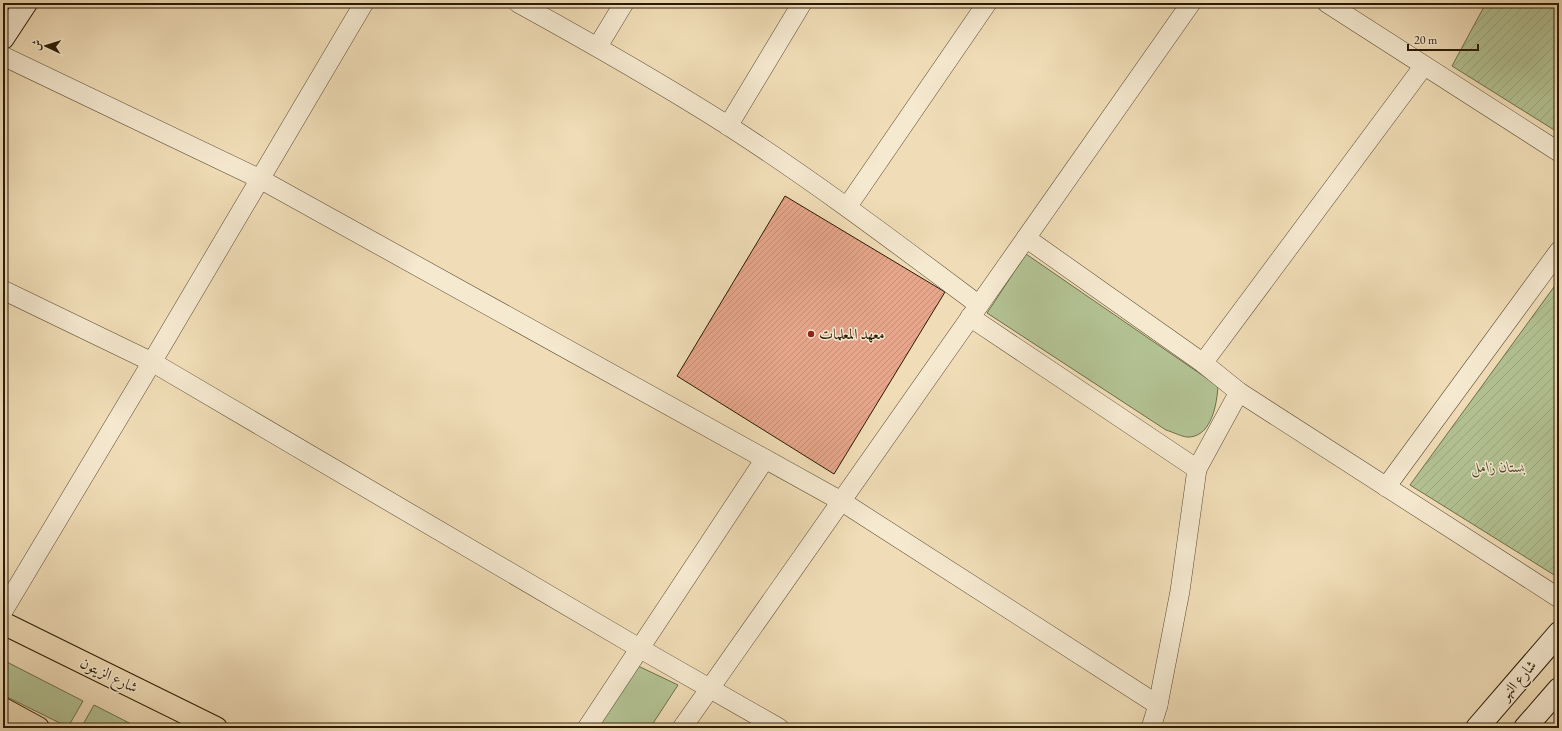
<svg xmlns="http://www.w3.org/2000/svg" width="1562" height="731" font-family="'EB Garamond',Amiri,serif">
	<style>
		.park { fill: #b3c293; stroke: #6e6e4c }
		.garden { fill: url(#garden-furrows); stroke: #6e6e4c }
		.building { fill: url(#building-hatch); stroke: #2a1a04 }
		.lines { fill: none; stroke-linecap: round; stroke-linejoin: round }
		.minor-casing { stroke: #5c4b31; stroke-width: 20 }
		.secondary-casing { stroke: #2a1a04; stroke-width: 24 }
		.primary-casing { stroke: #2a1a04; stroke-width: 24 }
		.minor { stroke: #f5e9d0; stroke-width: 19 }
		.secondary { stroke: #f5e9d0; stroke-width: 22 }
		.primary { stroke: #f0ddb7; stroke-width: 22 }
		.poi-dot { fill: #8f2418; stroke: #f5e9d0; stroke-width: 1.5 }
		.labels { text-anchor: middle; stroke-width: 3; stroke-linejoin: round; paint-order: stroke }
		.poi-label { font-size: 15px; fill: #2a1a04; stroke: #f5e9d0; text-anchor: start }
		.park-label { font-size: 15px; font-style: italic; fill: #534c2f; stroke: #f5e9d0 }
		.street-label { font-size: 15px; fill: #2a1a04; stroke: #f5e9d0 }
	</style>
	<defs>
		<pattern id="garden-furrows" width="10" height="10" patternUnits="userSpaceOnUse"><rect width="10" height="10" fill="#b3c293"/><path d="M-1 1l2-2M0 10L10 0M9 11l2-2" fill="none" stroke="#9aa67d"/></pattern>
		<pattern id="building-hatch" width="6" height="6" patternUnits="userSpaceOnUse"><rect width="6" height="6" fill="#e7a68b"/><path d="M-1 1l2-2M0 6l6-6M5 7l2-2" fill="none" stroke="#c68e76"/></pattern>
	</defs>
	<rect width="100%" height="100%" fill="#f0ddb7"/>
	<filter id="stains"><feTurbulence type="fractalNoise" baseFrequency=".005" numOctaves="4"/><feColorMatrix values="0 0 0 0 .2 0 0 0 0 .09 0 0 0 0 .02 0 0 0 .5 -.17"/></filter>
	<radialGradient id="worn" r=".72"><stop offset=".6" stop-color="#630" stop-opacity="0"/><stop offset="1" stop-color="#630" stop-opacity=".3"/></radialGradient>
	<g class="park">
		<path d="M 1026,254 L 1218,386 C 1217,403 1212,435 1190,437 C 1184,438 1173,432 1166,430 L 987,313 Z"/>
		<path d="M 3,660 L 83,701 L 68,727 L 3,695 Z"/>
		<path d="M 634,664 L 678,685 L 650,728 L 594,728 Z"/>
		<path d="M 94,705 L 139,728 L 81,728 Z"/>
	</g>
	<g class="garden">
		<path d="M 1486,3 L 1559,3 L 1559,133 L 1452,66 Z"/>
		<path d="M 1559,280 L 1559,578 L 1410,485 Z"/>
	</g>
	<path class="building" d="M 785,196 L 945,292 L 834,474 L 677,376 Z"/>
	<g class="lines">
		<defs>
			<g id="minor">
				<path d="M 518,3 C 589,42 659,82 727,125 C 814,181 896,243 979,305"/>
				<path d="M 1327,3 L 1559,152"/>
				<path d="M 598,46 L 624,3"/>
				<path d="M 3,56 L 260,179 L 841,501 L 1158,705"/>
				<path d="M 728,126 L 802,3"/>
				<path d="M 847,207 L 987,3"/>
				<path d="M 1026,238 L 1203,363 L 1239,392 L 1559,598"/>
				<path d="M 3,290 L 152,362 L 639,648 L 779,728"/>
				<path d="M 970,317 L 1197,469"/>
				<path d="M 1203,363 L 1423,67"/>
				<path d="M 1386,487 L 1559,251"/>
				<path d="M 3,611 L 152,362 L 364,3"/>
				<path d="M 587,728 L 765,459"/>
				<path d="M 682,728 L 1191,3"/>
				<path d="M 1151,728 L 1158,705 L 1180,591 L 1197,469 L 1239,392"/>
			</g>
			<g id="secondary">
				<path d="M 3,38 L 26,3"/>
				<path d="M 1477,728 L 1559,633"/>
				<path d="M 1525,728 L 1559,689"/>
			</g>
			<g id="primary">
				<path d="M 3,623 L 216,728"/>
				<path d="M 3,709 L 38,728"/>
			</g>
		</defs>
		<use href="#minor" class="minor-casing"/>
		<use href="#secondary" class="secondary-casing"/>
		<use href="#primary" class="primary-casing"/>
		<use href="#minor" class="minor"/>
		<use href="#secondary" class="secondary"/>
		<use href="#primary" class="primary"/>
	</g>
	<circle class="poi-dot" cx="811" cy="334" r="4"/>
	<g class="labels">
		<g class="poi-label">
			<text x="819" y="339">معهد المعلمات</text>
		</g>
		<g class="park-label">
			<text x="1498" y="472">بستان زامل</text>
		</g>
		<g class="street-label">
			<text transform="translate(109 675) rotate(26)" y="5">شارع الزيتون</text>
			<text transform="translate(1518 680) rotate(-49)" y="5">شارع النهر</text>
		</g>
	</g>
	<rect width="1562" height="731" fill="none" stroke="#f0ddb7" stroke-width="16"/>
	<rect x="4" y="4" width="1554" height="723" fill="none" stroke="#2a1a04" stroke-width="2"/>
	<rect x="8" y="8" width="1546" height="715" fill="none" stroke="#2a1a04"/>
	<g transform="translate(46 46) rotate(274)" stroke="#f5e9d0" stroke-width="3" paint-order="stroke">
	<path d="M0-3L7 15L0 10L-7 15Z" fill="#2a1a04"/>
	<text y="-6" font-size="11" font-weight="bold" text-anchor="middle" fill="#2a1a04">ش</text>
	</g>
	<path d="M1408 44v6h70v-6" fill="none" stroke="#2a1a04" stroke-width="2"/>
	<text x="1414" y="44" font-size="12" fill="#2a1a04" stroke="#f5e9d0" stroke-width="3" paint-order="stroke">20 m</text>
	<rect width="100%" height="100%" filter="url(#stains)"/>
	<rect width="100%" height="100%" fill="url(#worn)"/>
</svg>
